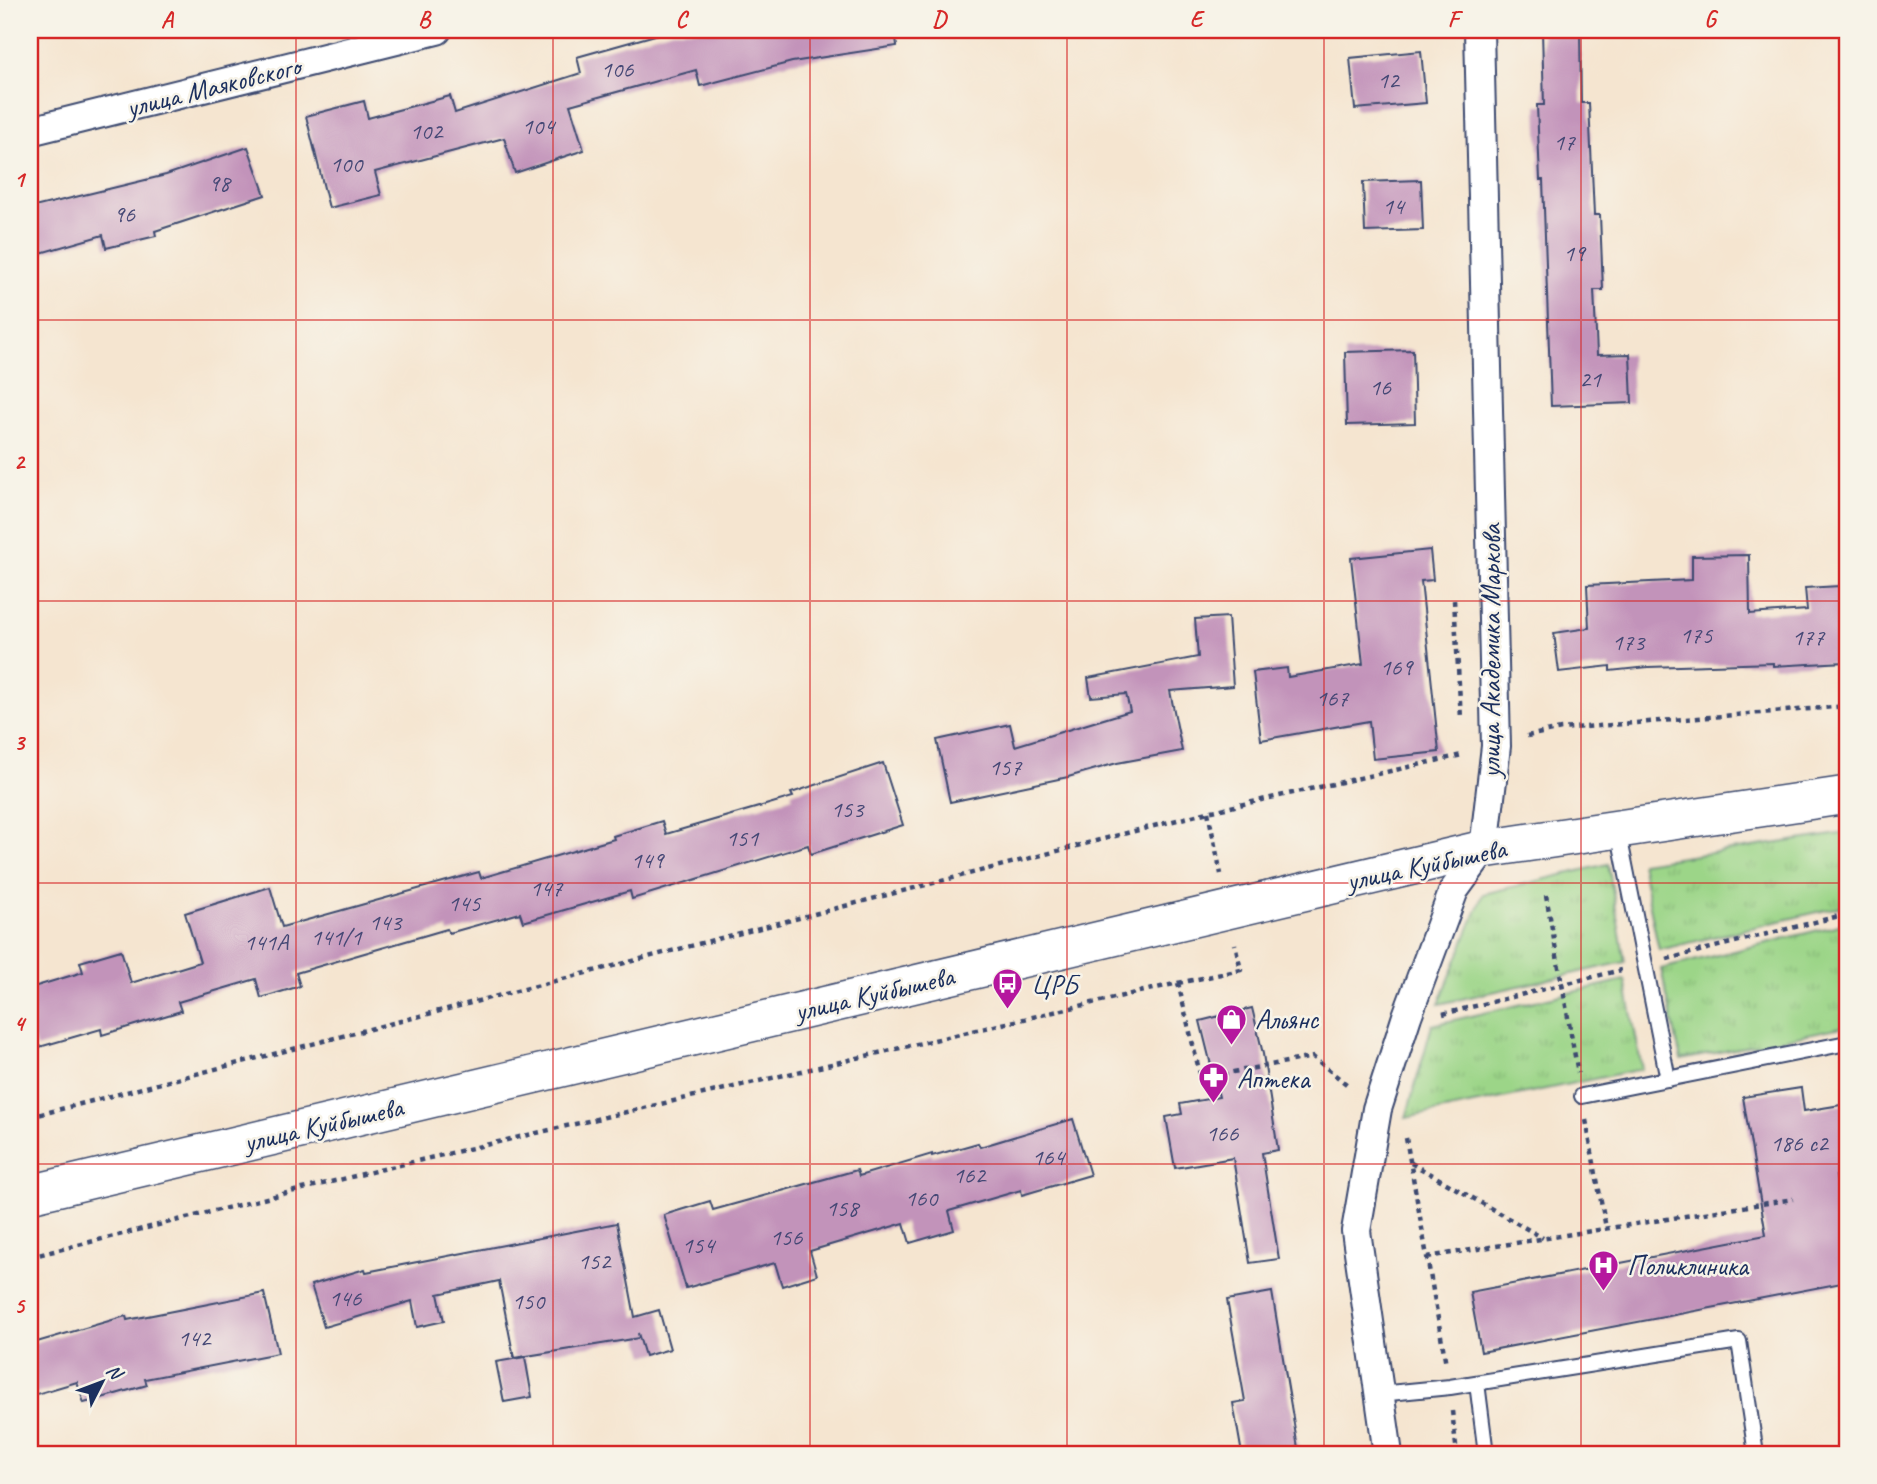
<svg xmlns="http://www.w3.org/2000/svg" width="1877" height="1484" font-family="Caveat,sans-serif">
	<style>
		.grass { fill: url(#grass-tufts); stroke: #5c8273; stroke-width: 2 }
		.building { fill: #c293ba }
		.lines { fill: none; stroke-linecap: round; stroke-linejoin: round }
		.service-casing { stroke: #3c4a6f; stroke-width: 18 }
		.minor-casing { stroke: #3c4a6f; stroke-width: 32 }
		.tertiary-casing { stroke: #3c4a6f; stroke-width: 40 }
		.path { stroke: #3c4a6f; stroke-width: 4.5; stroke-dasharray: 5 5; stroke-linecap: butt }
		.service { stroke: #fff; stroke-width: 14 }
		.minor { stroke: #fff; stroke-width: 28 }
		.tertiary { stroke: #fff; stroke-width: 37 }
		.grid { fill: none; stroke: #d62828; stroke-width: 2; stroke-opacity: 0.55 }
		.labels { text-anchor: middle; stroke-width: 5; stroke-linejoin: round; paint-order: stroke }
		.number-label { font-size: 24px; fill: #454875 }
		.street-label { font-size: 28px; fill: #1b2f5e; stroke: #f7f3e8 }
		.poi-label { font-size: 28px; fill: #1b2f5e; stroke: #f7f3e8; text-anchor: start }
		.neatline { fill: none; stroke: #d62828; stroke-width: 2.5 }
		.grid-label { font-size: 23px; text-anchor: middle; font-weight: bold; fill: #d62828 }
	</style>
	<defs>
		<pattern id="grass-tufts" width="24" height="20" patternUnits="userSpaceOnUse" patternTransform="scale(1.75)"><rect width="24" height="20" fill="#9cd588"/><path d="M3 7l-1-3M5 7V3M7 7l1-3M15 17l-1-3M17 17v-4M19 17l1-3" fill="none" stroke="#86b778"/></pattern>
	</defs>
	<rect width="100%" height="100%" fill="#f7f3e8"/>
	<filter id="ink" filterUnits="userSpaceOnUse"><feTurbulence type="fractalNoise" baseFrequency=".0143" numOctaves="2"/><feDisplacementMap in="SourceGraphic" scale="14" xChannelSelector="R" yChannelSelector="G"/><feConvolveMatrix kernelMatrix="1 2 1 2 8 2 1 2 1" color-interpolation-filters="sRGB"/></filter>
	<filter id="wash" filterUnits="userSpaceOnUse"><feTurbulence type="fractalNoise" baseFrequency=".00686" numOctaves="4" result="noise"/><feDisplacementMap in="SourceGraphic" scale="28" xChannelSelector="R" yChannelSelector="G"/><feGaussianBlur stdDeviation="1.57" result="paint"/><feColorMatrix in="noise" values="0 0 0 0 0 0 0 0 0 0 0 0 0 0 0 0 0 1.4 0 .05"/><feComposite in="paint" operator="in"/></filter>
	<g filter="url(#wash)">
		<rect width="100%" height="100%" fill="#f5e5d0"/>
		<g class="grass">
			<path d="M 1847,833 L 1847,905 L 1659,950 L 1641,863 Z"/>
			<path d="M 1608,864 L 1625,962 L 1439,1004 L 1483,894 Z"/>
			<path d="M 1847,923 L 1847,1026 L 1681,1060 L 1661,969 Z"/>
			<path d="M 1625,980 L 1642,1069 L 1406,1118 L 1432,1025 Z"/>
		</g>
		<g id="blocks">
			<g class="building">
				<path d="M 673,30 L 895,30 L 897,46 L 792,62 L 700,86 L 696,70 L 570,105 L 584,150 L 515,173 L 504,138 L 375,172 L 381,195 L 329,208 L 306,116 L 364,101 L 368,118 L 450,96 L 455,113 L 581,73 L 577,57 Z"/>
				<path d="M 1542,30 L 1580,30 L 1581,103 L 1589,103 L 1594,215 L 1600,215 L 1603,290 L 1594,290 L 1597,355 L 1630,354 L 1632,403 L 1551,406 L 1543,180 L 1540,180 L 1537,105 L 1544,105 Z"/>
				<path d="M 1421,51 L 1426,103 L 1355,109 L 1350,58 Z"/>
				<path d="M 248,147 L 265,195 L 155,231 L 156,236 L 106,248 L 103,235 L 30,256 L 30,208 L 166,175 Z"/>
				<path d="M 1421,180 L 1423,230 L 1365,232 L 1363,182 Z"/>
				<path d="M 1413,350 L 1415,423 L 1347,425 L 1345,352 Z"/>
				<path d="M 1430,550 L 1433,580 L 1421,581 L 1439,752 L 1373,759 L 1369,721 L 1261,740 L 1253,672 L 1287,668 L 1288,677 L 1363,664 L 1351,558 Z"/>
				<path d="M 1749,555 L 1750,614 L 1807,610 L 1805,588 L 1840,586 L 1845,662 L 1773,666 L 1773,663 L 1648,667 L 1610,671 L 1610,666 L 1559,672 L 1554,633 L 1589,628 L 1587,585 L 1692,580 L 1692,556 Z"/>
				<path d="M 1228,617 L 1233,686 L 1170,691 L 1182,751 L 1117,763 L 1068,777 L 950,802 L 937,740 L 1010,724 L 1015,746 L 1130,711 L 1126,694 L 1091,697 L 1088,678 L 1198,657 L 1195,619 Z"/>
				<path d="M 883,763 L 903,825 L 811,854 L 808,845 L 632,899 L 630,891 L 523,922 L 520,913 L 449,933 L 447,929 L 296,973 L 300,986 L 261,998 L 256,979 L 178,1002 L 181,1011 L 102,1035 L 101,1029 L 36,1048 L 30,1027 L 30,988 L 83,972 L 80,962 L 121,950 L 131,983 L 200,962 L 185,913 L 270,887 L 282,927 L 479,872 L 481,878 L 614,839 L 613,836 L 662,821 L 666,834 L 793,797 L 791,793 Z"/>
				<path d="M 1252,1008 L 1263,1054 L 1278,1150 L 1262,1153 L 1279,1259 L 1250,1263 L 1233,1158 L 1175,1168 L 1166,1117 L 1182,1114 L 1180,1104 L 1219,1097 L 1200,1021 Z"/>
				<path d="M 1801,1088 L 1804,1111 L 1847,1104 L 1847,1174 L 1836,1176 L 1847,1237 L 1847,1282 L 1481,1352 L 1470,1292 L 1766,1235 L 1743,1097 Z"/>
				<path d="M 1073,1119 L 1090,1175 L 1022,1195 L 1021,1190 L 949,1211 L 954,1230 L 910,1243 L 904,1223 L 810,1251 L 817,1275 L 782,1286 L 775,1263 L 686,1288 L 664,1215 L 710,1201 L 713,1210 L 857,1170 L 859,1176 L 932,1154 L 932,1156 L 978,1143 L 980,1147 Z"/>
				<path d="M 617,1223 L 635,1317 L 659,1310 L 670,1349 L 645,1356 L 638,1333 L 639,1338 L 514,1358 L 499,1281 L 438,1294 L 444,1321 L 417,1327 L 412,1301 L 324,1327 L 311,1285 L 365,1269 L 366,1272 Z"/>
				<path d="M 1272,1292 L 1299,1454 L 1242,1454 L 1233,1403 L 1245,1401 L 1227,1300 Z"/>
				<path d="M 264,1293 L 278,1353 L 145,1379 L 147,1385 L 84,1403 L 77,1382 L 30,1396 L 30,1344 L 126,1316 L 127,1320 Z"/>
				<path d="M 525,1357 L 532,1397 L 504,1402 L 496,1362 Z"/>
			</g>
		</g>
	</g>
	<g filter="url(#ink)">
		<use href="#blocks" fill-opacity="0" stroke="#3c4a6f" stroke-width="2"/>
		<g class="lines">
			<defs>
				<g id="service">
					<path d="M 1618,830 L 1668,1079"/>
					<path d="M 1582,1096 L 1847,1043"/>
					<path d="M 1477,1383 L 1486,1454"/>
					<path d="M 1379,1394 L 1450,1387 L 1739,1341 L 1756,1454"/>
				</g>
				<g id="minor">
					<path d="M 30,131 L 437,30"/>
					<path d="M 1388,1454 L 1356,1231 L 1377,1109 L 1407,1016 L 1454,890 L 1484,849 L 1496,746 L 1479,30"/>
				</g>
				<path id="tertiary" d="M 30,1194 L 1484,849 L 1847,795"/>
			</defs>
			<use href="#service" class="service-casing"/>
			<use href="#minor" class="minor-casing"/>
			<use href="#tertiary" class="tertiary-casing"/>
			<g class="path">
				<path d="M 1454,600 L 1461,718"/>
				<path d="M 1527,736 L 1561,729 L 1847,706"/>
				<path d="M 1208,812 L 1221,874"/>
				<path d="M 1546,895 L 1578,1073"/>
				<path d="M 1667,959 L 1847,914"/>
				<path d="M 1178,983 L 1241,970 L 1235,944"/>
				<path d="M 1443,1014 L 1621,970"/>
				<path d="M 30,1117 L 1208,812 L 1462,755"/>
				<path d="M 1586,1120 L 1606,1228"/>
				<path d="M 1406,1138 L 1446,1364"/>
				<path d="M 1411,1163 L 1543,1238"/>
				<path d="M 30,1257 L 387,1168 L 1178,983 L 1201,1078 L 1313,1057 L 1350,1087"/>
				<path d="M 1427,1257 L 1793,1199"/>
				<path d="M 1452,1411 L 1457,1454"/>
			</g>
			<use href="#service" class="service"/>
			<use href="#minor" class="minor"/>
			<use href="#tertiary" class="tertiary"/>
		</g>
	</g>
	<path class="grid" d="M 296,30 L 296,1454M 553,30 L 553,1454M 810,30 L 810,1454M 1067,30 L 1067,1454M 1324,30 L 1324,1454M 1581,30 L 1581,1454M 30,320 L 1847,320M 30,601 L 1847,601M 30,883 L 1847,883M 30,1164 L 1847,1164"/>
	<defs>
		<symbol id="bus-pin" viewBox="-11 -11 22 30"><path d="M0 17L-7.5 6A9.5 9.5 0 1 1 7.5 6Z" fill="#b5179e" stroke="#f7f3e8"/><path d="M-5-6H5V4H4V6H2V4H-2V6H-4V4H-5ZM-3.5-4V0h7V-4ZM-3.5 1.2v1.5H-2V1.2ZM2 1.2v1.5H3.5V1.2Z" fill="#fff"/></symbol>
		<symbol id="shop-pin" viewBox="-11 -11 22 30"><path d="M0 17L-7.5 6A9.5 9.5 0 1 1 7.5 6Z" fill="#b5179e" stroke="#f7f3e8"/><path d="M-5-2.5h2.3a2.7 3.5 0 0 1 5.4 0H5L5.5 6h-11ZM-1.5-2.5h3a1.5 2.3 0 0 0-3 0Z" fill="#fff"/></symbol>
		<symbol id="pharmacy-pin" viewBox="-11 -11 22 30"><path d="M0 17L-7.5 6A9.5 9.5 0 1 1 7.5 6Z" fill="#b5179e" stroke="#f7f3e8"/><path d="M-2-6h4v4h4v4h-4v4h-4v-4h-4v-4h4Z" fill="#fff"/></symbol>
		<symbol id="hospital-pin" viewBox="-11 -11 22 30"><path d="M0 17L-7.5 6A9.5 9.5 0 1 1 7.5 6Z" fill="#b5179e" stroke="#f7f3e8"/><path d="M-5-5h3v3.5h4V-5h3V5h-3V1.5h-4V5h-3Z" fill="#fff"/></symbol>
	</defs>
	<g fill-rule="evenodd">
		<use href="#bus-pin" x="990" y="966" width="35" height="47"/>
		<use href="#shop-pin" x="1214" y="1002" width="35" height="47"/>
		<use href="#pharmacy-pin" x="1196" y="1060" width="35" height="47"/>
		<use href="#hospital-pin" x="1586" y="1248" width="35" height="47"/>
	</g>
	<g class="labels">
		<g class="number-label">
			<text x="617" y="77">106</text>
			<text x="1388" y="88">12</text>
			<text x="538" y="134">104</text>
			<text x="426" y="139">102</text>
			<text x="1564" y="150">17</text>
			<text x="346" y="172">100</text>
			<text x="219" y="191">98</text>
			<text x="1393" y="214">14</text>
			<text x="124" y="222">96</text>
			<text x="1574" y="261">19</text>
			<text x="1590" y="387">21</text>
			<text x="1380" y="395">16</text>
			<text x="1696" y="643">175</text>
			<text x="1808" y="645">177</text>
			<text x="1628" y="650">173</text>
			<text x="1396" y="675">169</text>
			<text x="1332" y="706">167</text>
			<text x="1005" y="775">157</text>
			<text x="847" y="817">153</text>
			<text x="742" y="846">151</text>
			<text x="647" y="868">149</text>
			<text x="546" y="896">147</text>
			<text x="464" y="911">145</text>
			<text x="385" y="930">143</text>
			<text x="336" y="945">141/1</text>
			<text x="266" y="950">141А</text>
			<text x="1222" y="1141">166</text>
			<text x="1799" y="1151">186 с2</text>
			<text x="1048" y="1165">164</text>
			<text x="969" y="1183">162</text>
			<text x="921" y="1206">160</text>
			<text x="842" y="1216">158</text>
			<text x="786" y="1245">156</text>
			<text x="698" y="1253">154</text>
			<text x="594" y="1269">152</text>
			<text x="345" y="1306">146</text>
			<text x="528" y="1309">150</text>
			<text x="194" y="1346">142</text>
		</g>
		<g class="street-label">
			<text transform="translate(213 86) rotate(-14)" y="10">улица Маяковского</text>
			<text transform="translate(1490 651) rotate(-90)" y="10">улица Академика Маркова</text>
			<text transform="translate(1426 864) rotate(-12)" y="10">улица Куйбышева</text>
			<text transform="translate(874 993) rotate(-13)" y="10">улица Куйбышева</text>
			<text transform="translate(323 1124) rotate(-13)" y="10">улица Куйбышева</text>
		</g>
		<g class="poi-label">
			<text x="1031" y="994">ЦРБ</text>
			<text x="1255" y="1029">Альянс</text>
			<text x="1237" y="1088">Аптека</text>
			<text x="1627" y="1275">Поликлиника</text>
		</g>
	</g>
	<rect width="1877" height="1484" fill="none" stroke="#f7f3e8" stroke-width="77"/>
	<g transform="translate(102 1382) rotate(48)" stroke="#f7f3e8" stroke-width="5" paint-order="stroke">
	<path d="M0-5L12 26L0 18L-12 26Z" fill="#1b2f5e"/>
	<text y="-10" font-size="19" font-weight="bold" text-anchor="middle" fill="#1b2f5e">N</text>
	</g>
	<rect x="38" y="38" width="1801" height="1408" class="neatline"/>
	<g class="grid-label">
		<text x="167" y="27">A</text>
		<text x="424" y="27">B</text>
		<text x="681" y="27">C</text>
		<text x="939" y="27">D</text>
		<text x="1196" y="27">E</text>
		<text x="1453" y="27">F</text>
		<text x="1710" y="27">G</text>
		<text x="19" y="187">1</text>
		<text x="19" y="469">2</text>
		<text x="19" y="750">3</text>
		<text x="19" y="1031">4</text>
		<text x="19" y="1313">5</text>
	</g>
</svg>
